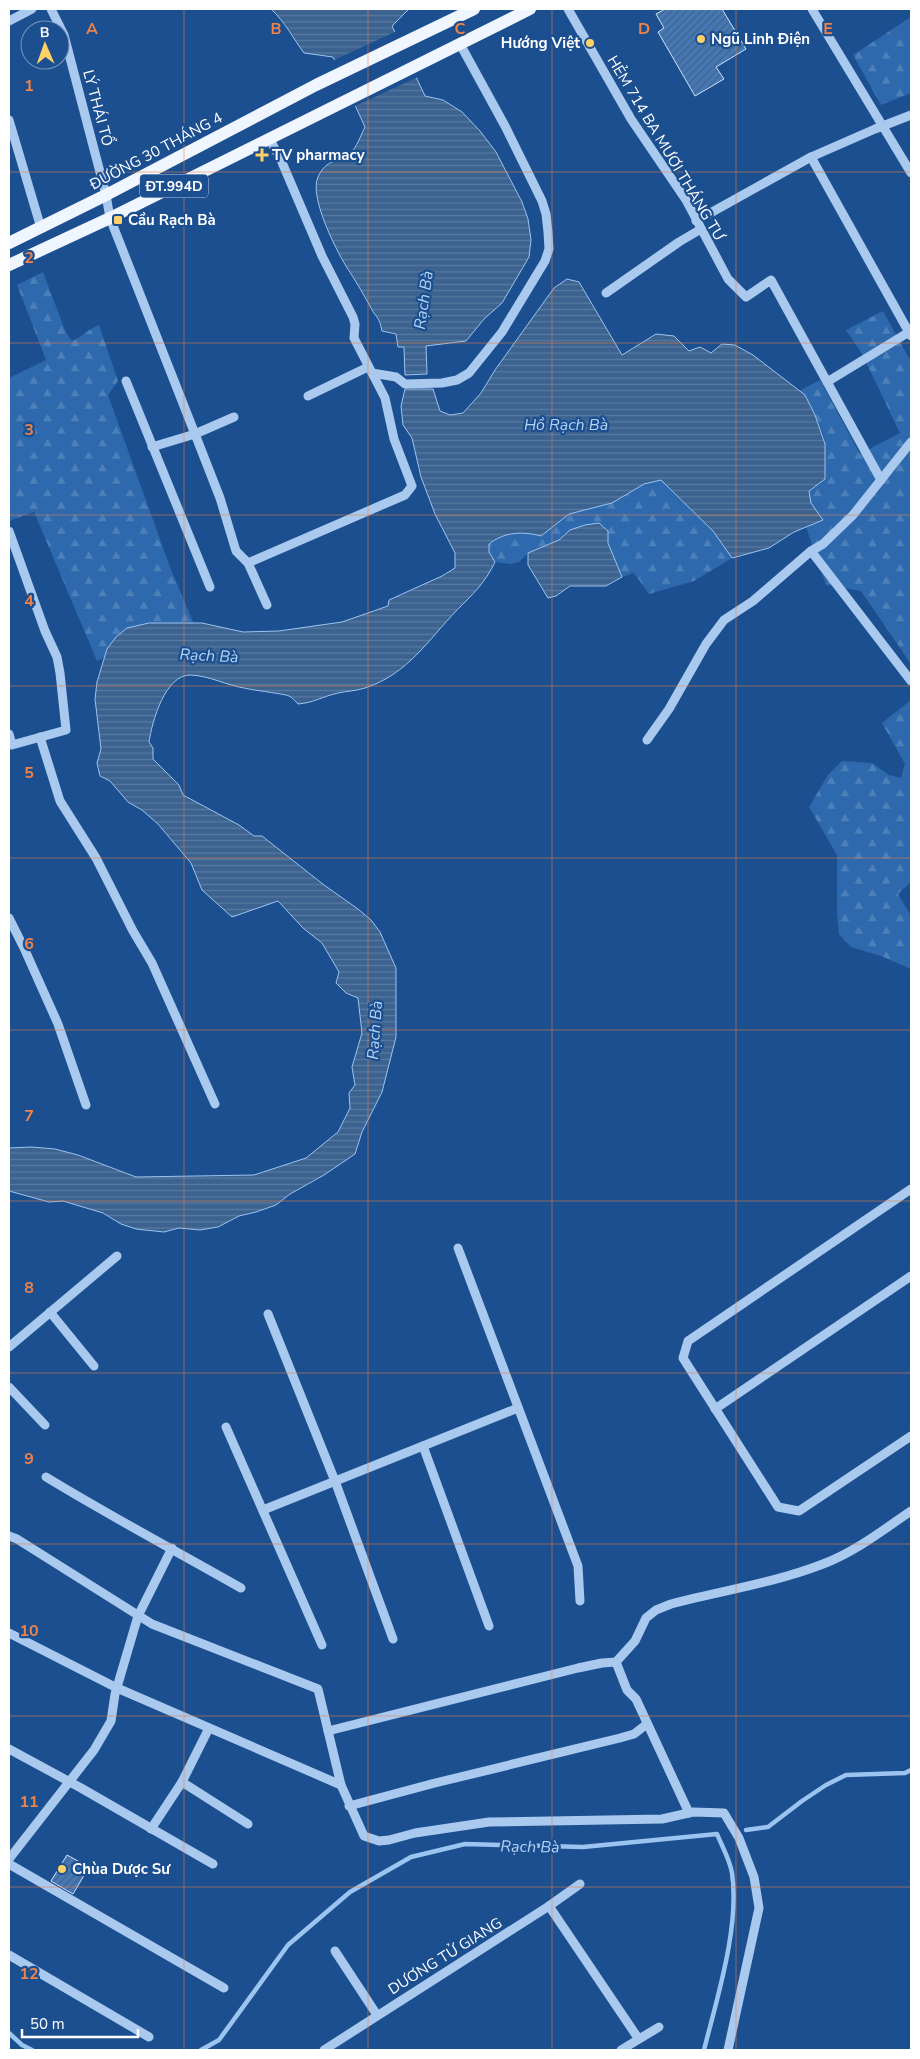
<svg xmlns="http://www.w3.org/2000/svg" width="920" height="2059" font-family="'Nunito Sans',sans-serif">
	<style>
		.forest { fill: url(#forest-firs) }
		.water { fill: url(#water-rules); stroke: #9cc4f0 }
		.pier { fill: #1b4f8f }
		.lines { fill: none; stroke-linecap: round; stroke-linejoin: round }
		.stream { stroke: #9cc4f0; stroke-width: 4.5 }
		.building { fill: url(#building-hatch); stroke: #cfe3fa }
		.minor { stroke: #a9c9ee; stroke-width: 9 }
		.major { stroke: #f0f6ff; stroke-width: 12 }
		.grid { fill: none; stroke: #ee8249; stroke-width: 1; stroke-opacity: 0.55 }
		.poi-dot { fill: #ffd166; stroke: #1b4f8f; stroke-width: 2 }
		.labels { text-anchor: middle; stroke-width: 4.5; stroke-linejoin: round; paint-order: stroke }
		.shield { fill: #1b4f8f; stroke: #bbcadd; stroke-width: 1 }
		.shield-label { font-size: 14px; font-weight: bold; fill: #fff }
		.poi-label { font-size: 15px; font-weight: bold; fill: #fff; stroke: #1b4f8f; text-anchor: start }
		.street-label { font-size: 15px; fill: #fff; stroke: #1b4f8f }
		.water-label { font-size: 16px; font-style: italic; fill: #b5d3f5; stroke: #1b4f8f }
		.grid-label { font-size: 16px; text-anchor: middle; font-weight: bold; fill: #ee8249; stroke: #1b4f8f; stroke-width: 4.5; stroke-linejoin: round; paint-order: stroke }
	</style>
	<defs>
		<pattern id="forest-firs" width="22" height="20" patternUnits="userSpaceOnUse" patternTransform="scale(1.25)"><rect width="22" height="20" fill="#2e69ad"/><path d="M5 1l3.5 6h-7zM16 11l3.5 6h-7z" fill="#4d80b9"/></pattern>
		<pattern id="water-rules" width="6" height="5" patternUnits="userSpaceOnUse" patternTransform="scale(1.25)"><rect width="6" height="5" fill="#3c6290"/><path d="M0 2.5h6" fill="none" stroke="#597aa1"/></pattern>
		<pattern id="building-hatch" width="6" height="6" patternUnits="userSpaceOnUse" patternTransform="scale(1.25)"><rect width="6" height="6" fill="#4478b7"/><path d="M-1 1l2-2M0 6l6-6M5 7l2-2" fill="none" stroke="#486282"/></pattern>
	</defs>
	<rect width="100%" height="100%" fill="#1b4f8f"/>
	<g class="forest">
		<path d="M 911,17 L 911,93 L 881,105 L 853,55 Z"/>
		<path d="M 43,272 L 66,333 L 72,341 C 82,337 88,329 99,325 L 118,381 L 108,395 L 170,567 L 199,636 L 128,646 L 97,661 L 34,512 L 9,521 L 9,378 L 46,360 L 17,285 Z"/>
		<path d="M 883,311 L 911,362 L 911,664 L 861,591 L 826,585 L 806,527 L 822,520 C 817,511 809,504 809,493 C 810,477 823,461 825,445 C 826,435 808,397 799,391 L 820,380 L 860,454 L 900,433 L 862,354 L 846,330 Z"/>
		<path d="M 661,480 L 713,531 L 732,558 L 694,581 L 649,594 L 634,573 L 622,577 L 608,543 L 608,531 L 570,530 L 559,540 L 528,553 L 519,562 L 510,564 L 495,562 L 489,552 L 489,544 C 504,532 522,531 541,536 L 569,514 L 612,503 L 644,484 Z"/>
		<path d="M 911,700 L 911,882 L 898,894 L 911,916 L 911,969 L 881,956 L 851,947 L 839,934 L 837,913 L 837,855 L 809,807 L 828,775 L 842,761 L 872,763 L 889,775 L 901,778 L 905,764 L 882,723 Z"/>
	</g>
	<g class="water">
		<path d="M 271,9 L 409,9 L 392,26 L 425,96 L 443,100 L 462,112 L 480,131 L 496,152 L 522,202 L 528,219 L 531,240 L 529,257 L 502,303 L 484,319 L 466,341 L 426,346 L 427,374 L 405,375 L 404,347 L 398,347 L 396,334 L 382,331 C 379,316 377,319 371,308 C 363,293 355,280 346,266 C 335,248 309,196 318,177 C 326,159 337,163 350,153 C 357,148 361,134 365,127 L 333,57 L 304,53 C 293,38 285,22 271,9 Z"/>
		<path d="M 567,279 L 579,282 L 622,355 L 656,334 L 674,336 L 689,351 L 700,347 L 711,353 L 722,344 L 735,345 L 753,355 L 805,395 L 815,415 L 825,444 L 825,479 L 809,491 L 811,503 L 823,520 L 794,532 L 769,548 L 732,558 L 713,531 L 661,480 L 644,484 L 612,503 L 569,514 L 541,536 C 522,531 504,532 489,544 L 489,552 L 495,562 C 485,583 473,594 457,610 C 428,640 408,674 365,688 C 356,691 347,691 338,693 C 324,696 313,703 298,704 C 295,701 292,697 289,696 C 286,694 251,690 244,688 C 226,685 210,676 191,675 C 165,674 152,722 149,742 L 153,748 L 153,759 L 179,785 L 183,795 L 239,825 L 254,836 L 262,836 L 324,885 L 358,909 L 371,920 L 380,932 L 396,968 L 396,1037 L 382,1092 L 362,1132 L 355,1154 L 324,1175 L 290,1194 L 276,1205 L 256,1212 L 239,1216 L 218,1227 L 200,1230 L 179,1228 L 164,1232 L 136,1229 L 121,1224 L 103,1213 L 63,1201 L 49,1202 L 9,1191 L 9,1148 L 32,1147 L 55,1149 L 78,1155 L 136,1177 L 254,1175 L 306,1158 L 338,1132 L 350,1108 L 349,1093 L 355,1085 L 352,1067 L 362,1033 L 358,998 L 346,993 L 336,983 L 339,972 L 322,943 L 303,928 L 278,901 L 232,917 L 202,890 L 191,863 L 158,824 L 142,810 L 128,802 L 110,781 L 100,776 L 97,763 L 101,749 L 95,699 L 97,682 L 107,649 L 116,637 L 127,628 L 149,623 L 202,623 L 243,632 L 279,631 L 342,622 L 388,606 L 389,600 L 442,576 L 455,568 L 455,553 L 435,514 L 421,477 L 412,438 L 403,425 L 401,406 L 405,389 L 433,389 L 440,411 L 450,415 L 463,413 L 481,393 L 495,370 L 554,288 Z"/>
		<path d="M 599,523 L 608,531 L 608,543 L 622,577 L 606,586 L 570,586 L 556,596 L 548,598 L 528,565 L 528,553 L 559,540 L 570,530 L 585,525 Z"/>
	</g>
	<path class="pier" d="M 397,31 L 418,77 L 353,107 L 332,61 Z"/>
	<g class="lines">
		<g class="stream">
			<path d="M 746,1830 L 768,1827 L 802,1801 L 826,1785 L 846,1775 L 905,1773 L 911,1770"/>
			<path d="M 9,2033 L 22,2045 L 32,2050"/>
			<path d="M 201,2050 L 219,2040 L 288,1945 L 350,1892 L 411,1857 L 465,1844 L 583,1847 L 717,1834 C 722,1846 730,1860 732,1873 C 740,1926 717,1998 704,2050"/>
		</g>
	</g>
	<g class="building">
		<path d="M 665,9 L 722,9 L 746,49 L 716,67 L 724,79 L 695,96 L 658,32 L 664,28 L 656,14 Z"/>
		<path d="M 67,1855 L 89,1867 L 73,1894 L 51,1881 Z"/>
	</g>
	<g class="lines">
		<g class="minor">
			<path d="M 51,9 L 64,35 L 106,195 L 110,218 L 195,434 L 220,498 L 236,551 L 248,563 L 267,605"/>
			<path d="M 568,9 L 631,119 L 686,200 L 728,279 L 746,297 L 771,280 L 881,480"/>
			<path d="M 812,9 L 911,173"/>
			<path d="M 9,21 L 32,9"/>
			<path d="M 9,120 L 41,228"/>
			<path d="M 811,157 L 911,336"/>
			<path d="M 696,221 L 811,157 L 875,129 L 911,115"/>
			<path d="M 606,293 L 679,242 L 701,229"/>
			<path d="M 372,373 L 396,377 L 405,384 L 442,383 L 457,380 L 469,373 L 502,332 L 545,261 L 549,249 L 548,232 L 546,214 L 542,201 L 505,126 L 460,44"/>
			<path d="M 126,381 L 210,587"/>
			<path d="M 827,382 L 909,332"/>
			<path d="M 308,396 L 368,367"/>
			<path d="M 152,447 L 195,434 L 234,417"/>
			<path d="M 9,531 L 45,631 L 57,657 L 60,673 L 66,730 L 12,745 L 9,734"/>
			<path d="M 811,551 L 911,681"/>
			<path d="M 248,563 L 405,495 L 412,486 L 394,439 L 385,398 L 354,338 L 355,324 L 353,317 L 322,256 L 281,160 L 269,138"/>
			<path d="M 40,737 L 60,801 L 96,858 L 133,931 L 152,963 L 215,1104"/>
			<path d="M 647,740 L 669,709 L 706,644 L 724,620 L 753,601 L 811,551 L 823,544 L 853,515 L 911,442"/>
			<path d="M 9,918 L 24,948 L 58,1024 L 86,1105"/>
			<path d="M 911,1189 L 688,1341 L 683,1358 L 778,1507 L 799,1511 L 911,1436"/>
			<path d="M 458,1248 L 578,1566 L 580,1601"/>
			<path d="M 50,1312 L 94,1366"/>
			<path d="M 268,1314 L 335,1481 L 393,1639"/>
			<path d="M 9,1347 L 117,1256"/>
			<path d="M 9,1387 L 45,1425"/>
			<path d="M 715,1409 L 911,1276"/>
			<path d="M 226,1427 L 322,1645"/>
			<path d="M 423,1446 L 489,1626"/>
			<path d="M 46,1477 C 110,1516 176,1551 241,1588"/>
			<path d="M 263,1510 L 518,1408"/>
			<path d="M 9,1536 L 17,1539 L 152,1624 L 318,1689 L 341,1785 L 364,1836 L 379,1841 L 389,1840 L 415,1833 L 489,1822 L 662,1819 L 693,1812 L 724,1813 L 739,1838 L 754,1877 L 759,1908 L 728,2050"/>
			<path d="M 9,1633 L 117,1688 L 341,1785"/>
			<path d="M 616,1662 L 627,1690 L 636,1699 L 689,1813"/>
			<path d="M 328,1731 L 578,1668 L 602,1663 L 616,1662 L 635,1641 L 646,1618 L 656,1610 L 671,1604 C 721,1591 774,1583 823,1564 C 855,1552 883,1530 911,1511"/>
			<path d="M 9,1749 L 81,1788 L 213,1864"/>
			<path d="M 182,1782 L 248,1824"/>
			<path d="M 349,1806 L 435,1783 L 620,1738 L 634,1734 L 647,1724"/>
			<path d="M 151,1829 L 182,1782 L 209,1728"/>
			<path d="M 9,1859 L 94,1750 L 111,1721 L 115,1694 L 138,1616 L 172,1548"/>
			<path d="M 9,1864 L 224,1988"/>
			<path d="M 549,1906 L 638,2038"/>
			<path d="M 335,1951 L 377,2015"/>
			<path d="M 9,1955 L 149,2037"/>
			<path d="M 324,2050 L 549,1906 L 580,1884"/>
			<path d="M 621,2050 L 659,2027"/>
		</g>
		<g class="major">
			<path d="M 9,243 L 106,195 L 316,85 L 474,9"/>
			<path d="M 9,265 L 110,218 L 530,9"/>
		</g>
	</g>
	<path class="grid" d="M 184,9 L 184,2050M 368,9 L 368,2050M 552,9 L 552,2050M 736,9 L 736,2050M 9,172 L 911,172M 9,343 L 911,343M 9,515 L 911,515M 9,686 L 911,686M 9,858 L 911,858M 9,1030 L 911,1030M 9,1201 L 911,1201M 9,1373 L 911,1373M 9,1544 L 911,1544M 9,1716 L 911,1716M 9,1887 L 911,1887"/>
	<g class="poi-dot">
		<circle cx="701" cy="39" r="5"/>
		<circle cx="590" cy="43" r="5"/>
		<path d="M259.5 147.5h5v5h5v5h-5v5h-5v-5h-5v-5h5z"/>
		<rect x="113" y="215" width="10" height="10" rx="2.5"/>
		<circle cx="62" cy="1869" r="5"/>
	</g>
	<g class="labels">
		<rect class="shield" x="140" y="174.5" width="68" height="23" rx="4"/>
		<g class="shield-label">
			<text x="174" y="191">ĐT.994D</text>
		</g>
		<g class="poi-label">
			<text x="711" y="44">Ngũ Linh Điện</text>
			<text x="580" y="48" text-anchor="end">Hướng Việt</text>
			<text x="272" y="160">TV pharmacy</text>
			<text x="128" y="225">Cầu Rạch Bà</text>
			<text x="72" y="1874">Chùa Dược Sư</text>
		</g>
		<g class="street-label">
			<text transform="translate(98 108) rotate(75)" y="5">LÝ THÁI TỔ</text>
			<text transform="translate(666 148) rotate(59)" y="5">HẺM 714 BA MƯƠI THÁNG TƯ</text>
			<text transform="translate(156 151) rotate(-28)" y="5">ĐƯỜNG 30 THÁNG 4</text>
			<text transform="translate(445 1956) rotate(-32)" y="5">DƯƠNG TỬ GIANG</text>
		</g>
		<g class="water-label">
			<text transform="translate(423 300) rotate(-82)" y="6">Rạch Bà</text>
			<text x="566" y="430">Hồ Rạch Bà</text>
			<text transform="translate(209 655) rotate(3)" y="6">Rạch Bà</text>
			<text transform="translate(374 1030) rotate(-86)" y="6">Rạch Bà</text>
			<text transform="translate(530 1846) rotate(1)" y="6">Rạch Bà</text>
		</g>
	</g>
	<g class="grid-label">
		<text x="92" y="34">A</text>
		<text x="276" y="34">B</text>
		<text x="460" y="34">C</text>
		<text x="644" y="34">D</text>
		<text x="828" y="34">E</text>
		<text x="29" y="91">1</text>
		<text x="29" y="263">2</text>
		<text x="29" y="435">3</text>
		<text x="29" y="606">4</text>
		<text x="29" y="778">5</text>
		<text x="29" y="949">6</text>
		<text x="29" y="1121">7</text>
		<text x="29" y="1293">8</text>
		<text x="29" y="1464">9</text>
		<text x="29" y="1636">10</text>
		<text x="29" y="1807">11</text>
		<text x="29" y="1979">12</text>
	</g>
	<rect width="920" height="2059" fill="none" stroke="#ffffff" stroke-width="20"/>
	<g transform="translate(45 45) rotate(358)"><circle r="24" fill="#1b4f8f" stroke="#7695bc"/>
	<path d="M0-4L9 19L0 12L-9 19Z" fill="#ffd166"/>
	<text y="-8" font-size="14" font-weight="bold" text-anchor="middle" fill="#ffffff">B</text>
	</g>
	<path d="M22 2029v8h116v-8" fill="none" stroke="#ffffff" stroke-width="2.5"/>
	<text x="30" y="2029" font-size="15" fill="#ffffff" stroke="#1b4f8f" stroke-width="4" paint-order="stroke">50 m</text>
</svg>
